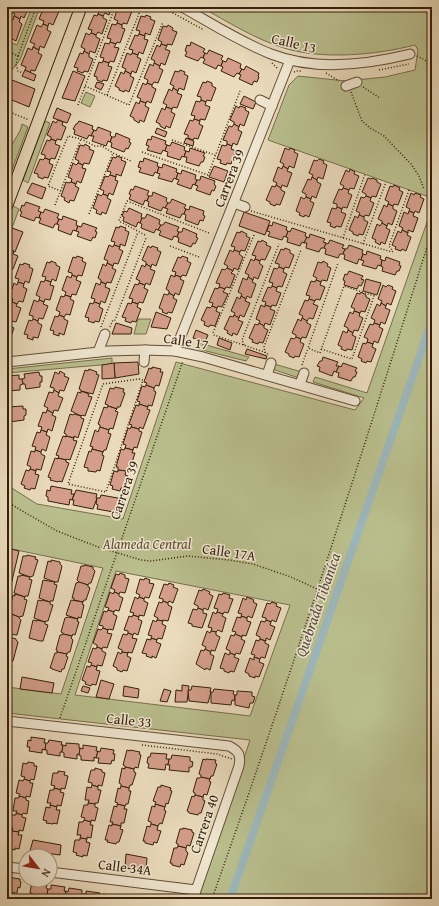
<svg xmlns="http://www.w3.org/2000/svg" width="439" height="906" font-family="'Gentium Book Plus',serif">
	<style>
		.green { fill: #babf8e; stroke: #786f4c; fill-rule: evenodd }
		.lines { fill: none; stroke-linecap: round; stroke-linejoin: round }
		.canal { stroke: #9db8bb; stroke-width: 8 }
		.building { fill: #d49e8a; stroke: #351f0b }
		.minor-casing { stroke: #624e37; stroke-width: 11 }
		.major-casing { stroke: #351f0b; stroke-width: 13 }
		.path { stroke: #351f0b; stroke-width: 1.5; stroke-dasharray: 1 2; stroke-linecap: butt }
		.minor { stroke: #f1e8d3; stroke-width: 9 }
		.major { stroke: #eadbbc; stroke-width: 11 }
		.labels { text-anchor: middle; stroke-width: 3; stroke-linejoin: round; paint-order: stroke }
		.street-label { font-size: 14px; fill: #351f0b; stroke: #f1e8d3 }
		.park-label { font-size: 14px; font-style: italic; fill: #5d4f32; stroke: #f1e8d3 }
		.water-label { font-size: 15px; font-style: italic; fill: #544d40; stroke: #f1e8d3 }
	</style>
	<rect width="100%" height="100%" fill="#eadbbc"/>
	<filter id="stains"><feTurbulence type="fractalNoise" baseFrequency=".005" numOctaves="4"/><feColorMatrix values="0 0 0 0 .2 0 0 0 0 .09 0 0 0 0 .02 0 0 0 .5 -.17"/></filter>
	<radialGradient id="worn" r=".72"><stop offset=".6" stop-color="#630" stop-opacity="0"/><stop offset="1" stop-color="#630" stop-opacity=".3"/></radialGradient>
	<g class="green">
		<path d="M 32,7 L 40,7 L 20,60 L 11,71 L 7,70 L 7,41 L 17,45 Z"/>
		<path d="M 201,7 L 432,7 L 432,198 L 268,140 L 289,85 L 298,76 L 346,81 L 385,77 L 415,70 L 418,50 L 415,45 C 376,55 323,60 284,48 C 255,39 228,22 201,7 Z"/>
		<path d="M 86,92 L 95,96 L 90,107 L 81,103 Z"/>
		<path d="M 45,121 L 50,123 L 28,183 L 23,180 Z"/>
		<path d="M 22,124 L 28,127 L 7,183 L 7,153 L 20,131 Z"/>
		<path d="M 13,206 L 19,209 L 12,228 L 7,227 L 7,222 Z"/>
		<path d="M 432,208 L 432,899 L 198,899 L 250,740 L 7,713 L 7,687 L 61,694 L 103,568 L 7,548 L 7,485 L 37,504 L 123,519 L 176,362 L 355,410 L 364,398 L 313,382 L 315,377 L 367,393 ZM 116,571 L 290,605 L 250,716 L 75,695 Z"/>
		<path d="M 138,319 L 151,319 L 146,334 L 134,334 Z"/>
		<path d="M 199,343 L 249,357 L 246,361 L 198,349 Z"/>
		<path d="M 112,358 L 112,364 L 7,373 L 7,369 Z"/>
		<path d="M 274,364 L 302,372 L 299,378 L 272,369 Z"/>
	</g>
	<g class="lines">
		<path class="canal" d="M 230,899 L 432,321"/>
	</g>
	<g class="building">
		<path d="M 13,7 L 29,7 L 24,18 L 21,16 L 20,19 L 14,16 L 15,14 L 11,12 Z"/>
		<path d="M 44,7 L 57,7 L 60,9 L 53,25 L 49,23 L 48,26 L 43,24 L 44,21 L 39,19 Z"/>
		<path d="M 96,7 L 112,7 L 109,15 L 105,13 L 103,16 L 98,14 L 99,11 L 95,10 Z"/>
		<path d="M 118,7 L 129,7 L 128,9 L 132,11 L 127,24 L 123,23 L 122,25 L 117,23 L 118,21 L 114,19 Z"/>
		<path d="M 98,14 L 103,16 L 103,18 L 107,20 L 102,34 L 98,32 L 96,35 L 91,33 L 92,30 L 88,29 L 94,15 L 97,16 Z"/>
		<path d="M 146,15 L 151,17 L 150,19 L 155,21 L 150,35 L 145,33 L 145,36 L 139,34 L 140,31 L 136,30 L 141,16 L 145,17 Z"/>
		<path d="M 14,16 L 20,19 L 19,22 L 22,24 L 16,41 L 12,39 L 11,42 L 7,41 L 7,22 L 9,18 L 13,20 Z"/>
		<path d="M 117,23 L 122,25 L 122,28 L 125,29 L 120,43 L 117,42 L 116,44 L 110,42 L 111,39 L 107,38 L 112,24 L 116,25 Z"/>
		<path d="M 43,24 L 48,26 L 47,30 L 51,32 L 44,48 L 40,46 L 39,50 L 33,47 L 35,44 L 30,42 L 37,25 L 41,27 Z"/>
		<path d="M 168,25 L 173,28 L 172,30 L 177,32 L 172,45 L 167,44 L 167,46 L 161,44 L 162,42 L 158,40 L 163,26 L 167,27 Z"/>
		<path d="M 86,33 L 89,35 L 91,33 L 96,35 L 96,37 L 100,39 L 95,53 L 90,51 L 89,54 L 84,51 L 85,49 L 81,47 Z"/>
		<path d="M 139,34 L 145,36 L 144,39 L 148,40 L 143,54 L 139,52 L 138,55 L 132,53 L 133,50 L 129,49 L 135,35 L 138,36 Z"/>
		<path d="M 110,42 L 116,44 L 114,47 L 119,48 L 114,62 L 110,61 L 109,63 L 103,61 L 104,58 L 100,57 L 105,43 L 109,44 Z"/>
		<path d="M 191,42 L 205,49 L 203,52 L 205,53 L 203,58 L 201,57 L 198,61 L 185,56 L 187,52 L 185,51 L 187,45 L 190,46 Z"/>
		<path d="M 161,44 L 167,46 L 165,49 L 170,51 L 165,65 L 161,63 L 160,66 L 154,63 L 155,61 L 151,59 L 157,45 L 160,47 Z"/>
		<path d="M 33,47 L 39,50 L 38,53 L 42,55 L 35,71 L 31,70 L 30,73 L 25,70 L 26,67 L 21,65 L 28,48 L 32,50 Z"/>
		<path d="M 209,50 L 223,56 L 221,59 L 223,61 L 221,66 L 218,65 L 216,69 L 203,63 L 205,59 L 203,58 L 205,53 L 207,54 Z"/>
		<path d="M 84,51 L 89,54 L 89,57 L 93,59 L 88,72 L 84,71 L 83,73 L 77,71 L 78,68 L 74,67 L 80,53 L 83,54 Z"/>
		<path d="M 127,53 L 131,55 L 132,53 L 138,55 L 137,57 L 141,59 L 136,73 L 132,71 L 131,74 L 125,71 L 126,69 L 122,67 Z"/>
		<path d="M 228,58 L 241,64 L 240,68 L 242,69 L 239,74 L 237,73 L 234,77 L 221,71 L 223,67 L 221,66 L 223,61 L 226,62 Z"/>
		<path d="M 103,61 L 109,63 L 108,66 L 112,67 L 107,81 L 103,80 L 102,82 L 97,80 L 97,77 L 94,76 L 99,62 L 102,63 Z"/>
		<path d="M 154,63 L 160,66 L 159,68 L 163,70 L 158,83 L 154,82 L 152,85 L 147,83 L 148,80 L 144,78 L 150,64 L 153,66 Z"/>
		<path d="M 246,66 L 259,73 L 258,76 L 259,77 L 257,82 L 254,81 L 252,85 L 239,79 L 241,75 L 239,74 L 242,69 L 244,70 Z"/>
		<path d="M 25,70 L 36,75 L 34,81 L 22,76 Z"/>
		<path d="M 180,70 L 185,72 L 184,74 L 188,76 L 184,90 L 179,88 L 178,91 L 173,88 L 174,86 L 170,84 L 175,71 L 179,72 Z"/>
		<path d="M 73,71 L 85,76 L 75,101 L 62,98 Z"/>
		<path d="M 125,71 L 131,74 L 130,76 L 134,78 L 129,92 L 125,90 L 124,92 L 119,90 L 119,88 L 115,86 L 121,72 L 124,74 Z"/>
		<path d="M 7,78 L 35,89 L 29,107 L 7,98 Z"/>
		<path d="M 207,81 L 212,83 L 212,86 L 216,88 L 211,101 L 207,100 L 206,102 L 201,100 L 201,97 L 197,96 L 203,82 L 206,83 Z"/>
		<path d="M 97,82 L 104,84 L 101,90 L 95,87 Z"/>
		<path d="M 143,83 L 146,85 L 147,83 L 152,85 L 152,87 L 156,89 L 151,103 L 147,101 L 146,103 L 140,101 L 141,99 L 137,97 Z"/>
		<path d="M 173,88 L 178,91 L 177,93 L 182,95 L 177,108 L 173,107 L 172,109 L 166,107 L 167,105 L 163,103 L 169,89 L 172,91 Z"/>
		<path d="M 244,96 L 256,102 L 253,109 L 240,104 Z"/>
		<path d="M 201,100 L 206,102 L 205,105 L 210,107 L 205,120 L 200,119 L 200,121 L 194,119 L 195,116 L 191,115 L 196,101 L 200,102 Z"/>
		<path d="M 140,101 L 146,103 L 145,106 L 149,108 L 144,122 L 140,120 L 139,123 L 134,120 L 134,118 L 130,116 L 136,102 L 139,104 Z"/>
		<path d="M 236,106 L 239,108 L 240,106 L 246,108 L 245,110 L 249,112 L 244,126 L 240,124 L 239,127 L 234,124 L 234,122 L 230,120 Z"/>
		<path d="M 166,107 L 172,109 L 171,112 L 175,114 L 170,128 L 166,126 L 165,129 L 160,126 L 160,124 L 156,122 L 162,108 L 165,110 Z"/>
		<path d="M 57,108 L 71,114 L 67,123 L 53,118 Z"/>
		<path d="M 194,119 L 200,121 L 199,124 L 203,126 L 198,139 L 194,138 L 193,140 L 188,138 L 188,135 L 184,134 L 190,120 L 193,121 Z"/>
		<path d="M 58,120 L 63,122 L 62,125 L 66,127 L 61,140 L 57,139 L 56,141 L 51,139 L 51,137 L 47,135 L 53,121 L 56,123 Z"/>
		<path d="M 79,121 L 93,126 L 92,129 L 94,130 L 91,136 L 89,135 L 87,139 L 74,134 L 75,130 L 73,129 L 76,124 L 77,124 Z"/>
		<path d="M 234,124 L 239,127 L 238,130 L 242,132 L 237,145 L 233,143 L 232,146 L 227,144 L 227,141 L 223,140 L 229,126 L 232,127 Z"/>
		<path d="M 98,127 L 111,132 L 110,135 L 112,137 L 110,142 L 108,141 L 106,146 L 92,141 L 94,136 L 91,136 L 94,130 L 96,131 Z"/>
		<path d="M 157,128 L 167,132 L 165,137 L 155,133 Z"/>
		<path d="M 116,133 L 130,139 L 129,142 L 131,143 L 128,149 L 126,148 L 124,152 L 111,147 L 112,143 L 110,142 L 112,137 L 115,137 Z"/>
		<path d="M 152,136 L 166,141 L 165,144 L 167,145 L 165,151 L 163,150 L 161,154 L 147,150 L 149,146 L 146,145 L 148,139 L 151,140 Z"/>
		<path d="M 186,138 L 194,141 L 193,146 L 184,143 Z"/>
		<path d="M 51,139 L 56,141 L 55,144 L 60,146 L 55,159 L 51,158 L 50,160 L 45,158 L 45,155 L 41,154 L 47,140 L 50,141 Z"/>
		<path d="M 172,142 L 185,147 L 184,150 L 186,151 L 184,157 L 182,156 L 180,160 L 167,156 L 168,152 L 165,151 L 167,145 L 170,146 Z"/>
		<path d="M 85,144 L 90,147 L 89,149 L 94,151 L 89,164 L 84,163 L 83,165 L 78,163 L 79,161 L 75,159 L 80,145 L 84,146 Z"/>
		<path d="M 227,144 L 232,146 L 231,149 L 236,151 L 231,164 L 227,163 L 226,165 L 220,163 L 221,160 L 217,159 L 222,145 L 226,146 Z"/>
		<path d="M 190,148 L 205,153 L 203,156 L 205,157 L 203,162 L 201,162 L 199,166 L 186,162 L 187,157 L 184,157 L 186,151 L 189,152 Z"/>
		<path d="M 285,148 L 289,150 L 290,148 L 295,150 L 294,152 L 298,154 L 294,168 L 289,166 L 288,169 L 283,166 L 284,164 L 280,162 Z"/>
		<path d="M 117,156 L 122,158 L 121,160 L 126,162 L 121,176 L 116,174 L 116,177 L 110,175 L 111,172 L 107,171 L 113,157 L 116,158 Z"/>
		<path d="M 45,158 L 50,160 L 49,163 L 53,165 L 48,178 L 44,177 L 43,179 L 38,177 L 38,174 L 34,173 L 40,159 L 43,160 Z"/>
		<path d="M 144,158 L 158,163 L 157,166 L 159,167 L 157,173 L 155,172 L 153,176 L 139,172 L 141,168 L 138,167 L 140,161 L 143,162 Z"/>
		<path d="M 319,159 L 324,161 L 323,163 L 327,165 L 323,179 L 318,177 L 317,180 L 312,177 L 313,175 L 309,173 L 314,160 L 317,161 Z"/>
		<path d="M 73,163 L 76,165 L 78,163 L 83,165 L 82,168 L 86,169 L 81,183 L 77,181 L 76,184 L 71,182 L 72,179 L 68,177 Z"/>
		<path d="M 163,164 L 177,169 L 176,172 L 178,173 L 176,179 L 174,178 L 172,182 L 158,178 L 160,174 L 157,173 L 159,167 L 162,168 Z"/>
		<path d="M 214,166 L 228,171 L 224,182 L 209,177 Z"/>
		<path d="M 283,166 L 288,169 L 287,171 L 292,173 L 287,187 L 282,185 L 281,188 L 276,185 L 277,183 L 273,181 L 278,167 L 282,169 Z"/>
		<path d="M 350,169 L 355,172 L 354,174 L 359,176 L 354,189 L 350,188 L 349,190 L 343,188 L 344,186 L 340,184 L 346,170 L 349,172 Z"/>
		<path d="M 182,170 L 196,175 L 195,179 L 197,180 L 195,185 L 193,184 L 191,189 L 177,184 L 179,180 L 176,179 L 178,173 L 181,174 Z"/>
		<path d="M 110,175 L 116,177 L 115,180 L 118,181 L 113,195 L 109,193 L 108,196 L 103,194 L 104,191 L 100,189 L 105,176 L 108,177 Z"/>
		<path d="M 201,176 L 215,181 L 214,184 L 216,186 L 214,191 L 212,190 L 210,195 L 196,190 L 198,186 L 195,185 L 197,180 L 200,180 Z"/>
		<path d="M 312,177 L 317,180 L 317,182 L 321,184 L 316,198 L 312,196 L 311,199 L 306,197 L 306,194 L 302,192 L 308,179 L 311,180 Z"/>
		<path d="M 368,178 L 371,179 L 372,178 L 377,180 L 377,182 L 381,184 L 376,197 L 372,196 L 371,198 L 366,196 L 366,194 L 362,192 Z"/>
		<path d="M 66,182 L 69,183 L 71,182 L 76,184 L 75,186 L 79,188 L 74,201 L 70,200 L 69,203 L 64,200 L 65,198 L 61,196 Z"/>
		<path d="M 32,183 L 46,188 L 42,199 L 27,193 Z"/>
		<path d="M 276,185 L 281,188 L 281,190 L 285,192 L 280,205 L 276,204 L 275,206 L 270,204 L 270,202 L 266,200 L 272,186 L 275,187 Z"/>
		<path d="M 394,185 L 400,188 L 399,190 L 403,192 L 398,205 L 394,204 L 393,206 L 388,204 L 389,202 L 385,200 L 390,186 L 393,187 Z"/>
		<path d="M 135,186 L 149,191 L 147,195 L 149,196 L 147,201 L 145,200 L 143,205 L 129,199 L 131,195 L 129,194 L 131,189 L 133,190 Z"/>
		<path d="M 343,188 L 349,190 L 348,193 L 352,195 L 347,208 L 343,207 L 342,209 L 337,207 L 337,204 L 333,203 L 339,189 L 342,190 Z"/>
		<path d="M 153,192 L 167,198 L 166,201 L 168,203 L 165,208 L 163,207 L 161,211 L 148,206 L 149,202 L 147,201 L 149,196 L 152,196 Z"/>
		<path d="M 411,193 L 414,195 L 415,193 L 421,195 L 420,197 L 424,199 L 419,213 L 415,211 L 414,213 L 409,211 L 410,209 L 406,207 Z"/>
		<path d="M 98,194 L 101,196 L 103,194 L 108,196 L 107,198 L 111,200 L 106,214 L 102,212 L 101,215 L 96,213 L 97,210 L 93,208 Z"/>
		<path d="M 366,196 L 371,198 L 370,201 L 374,203 L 369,216 L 365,215 L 364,217 L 359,215 L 360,213 L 356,211 L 361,197 L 364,198 Z"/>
		<path d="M 301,197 L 304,199 L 306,197 L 311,199 L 310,201 L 314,203 L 309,217 L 305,215 L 304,217 L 299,215 L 300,213 L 296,211 Z"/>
		<path d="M 172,199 L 186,205 L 184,208 L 186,209 L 184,214 L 182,214 L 180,218 L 166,213 L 168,209 L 165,208 L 168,203 L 170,203 Z"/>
		<path d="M 26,202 L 40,207 L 38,211 L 41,212 L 39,218 L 36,217 L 34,221 L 20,216 L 22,212 L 20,211 L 22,205 L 24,206 Z"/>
		<path d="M 388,204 L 393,206 L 393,209 L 397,211 L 392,225 L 388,223 L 387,226 L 382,223 L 382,221 L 378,219 L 384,205 L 387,207 Z"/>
		<path d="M 190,206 L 204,211 L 203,215 L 205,216 L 203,221 L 200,220 L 198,225 L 185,220 L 186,215 L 184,214 L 186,209 L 189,210 Z"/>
		<path d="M 337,207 L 342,209 L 341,212 L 346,214 L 341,227 L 336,226 L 335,228 L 330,226 L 331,223 L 327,222 L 332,208 L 336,209 Z"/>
		<path d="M 129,208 L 142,214 L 141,217 L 142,218 L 140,223 L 138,222 L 136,227 L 123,221 L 124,217 L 122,216 L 124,211 L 127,212 Z"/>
		<path d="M 45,209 L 59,214 L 57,218 L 59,219 L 57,224 L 55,224 L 53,228 L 39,223 L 41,218 L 39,218 L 41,212 L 43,213 Z"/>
		<path d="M 409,211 L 414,213 L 413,216 L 418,218 L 413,232 L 408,230 L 408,233 L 402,230 L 403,228 L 399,226 L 404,212 L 408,214 Z"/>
		<path d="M 244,212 L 270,221 L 265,235 L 239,226 Z"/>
		<path d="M 147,214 L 160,220 L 159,224 L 161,225 L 158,230 L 156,229 L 154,233 L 141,228 L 142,224 L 140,223 L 142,218 L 145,218 Z"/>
		<path d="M 359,215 L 364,217 L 364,220 L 368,222 L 363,235 L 359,234 L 358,236 L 353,234 L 353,232 L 349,230 L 355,216 L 358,218 Z"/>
		<path d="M 63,216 L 77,221 L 76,225 L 78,226 L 76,231 L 73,230 L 71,235 L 58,230 L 59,225 L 57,224 L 59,219 L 62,220 Z"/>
		<path d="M 165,222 L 179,227 L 177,231 L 179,232 L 177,237 L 174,236 L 172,240 L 159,235 L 161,231 L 158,230 L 161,225 L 163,225 Z"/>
		<path d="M 273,222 L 287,227 L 286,230 L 288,231 L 286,237 L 284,236 L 282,240 L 268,236 L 270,232 L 267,231 L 269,225 L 272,226 Z"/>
		<path d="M 83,223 L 97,228 L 95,231 L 97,232 L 95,238 L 93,237 L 91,241 L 77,236 L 79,232 L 76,231 L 78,226 L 81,227 Z"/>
		<path d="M 382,223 L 387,226 L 386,228 L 390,230 L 385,244 L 381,242 L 380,245 L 375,242 L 376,240 L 372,238 L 377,224 L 380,226 Z"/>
		<path d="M 120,226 L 126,228 L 125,230 L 129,232 L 125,246 L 120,244 L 120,247 L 114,245 L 115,242 L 111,241 L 116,227 L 119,228 Z"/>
		<path d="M 12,228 L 23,232 L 15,252 L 7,250 L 7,241 Z"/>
		<path d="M 183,228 L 197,234 L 196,237 L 198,238 L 195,244 L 193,243 L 191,247 L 178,242 L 179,238 L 177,237 L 179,232 L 182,232 Z"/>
		<path d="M 292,228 L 306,233 L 305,236 L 307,237 L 304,243 L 302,242 L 300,246 L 287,242 L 288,238 L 286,237 L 288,231 L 290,232 Z"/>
		<path d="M 402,230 L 408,233 L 407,235 L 411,237 L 406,251 L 402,249 L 401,251 L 395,249 L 396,247 L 392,245 L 398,231 L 401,233 Z"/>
		<path d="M 241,231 L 247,234 L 246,236 L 250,238 L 245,251 L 241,250 L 240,252 L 234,250 L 235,247 L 231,246 L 237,232 L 240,233 Z"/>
		<path d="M 310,234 L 325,239 L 323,242 L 326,243 L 324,248 L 321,248 L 319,252 L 306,248 L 307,243 L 304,243 L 307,237 L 309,238 Z"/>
		<path d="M 262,240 L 267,243 L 266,245 L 271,247 L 265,260 L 261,259 L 260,261 L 255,259 L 256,256 L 252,255 L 258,241 L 261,242 Z"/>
		<path d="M 330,240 L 344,245 L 342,248 L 345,249 L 343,254 L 340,254 L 338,258 L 325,254 L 326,249 L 324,248 L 326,243 L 328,244 Z"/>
		<path d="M 109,245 L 113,247 L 114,245 L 120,247 L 119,249 L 123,251 L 118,264 L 114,263 L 113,266 L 107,263 L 108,261 L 104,259 Z"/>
		<path d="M 349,245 L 363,250 L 362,253 L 363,254 L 361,260 L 359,259 L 357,264 L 344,259 L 345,255 L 343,254 L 345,249 L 347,249 Z"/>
		<path d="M 148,246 L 151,248 L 152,246 L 158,248 L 157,250 L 161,252 L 156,266 L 152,264 L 151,267 L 146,264 L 146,262 L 142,260 Z"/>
		<path d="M 285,248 L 290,250 L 290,253 L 294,255 L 289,268 L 285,267 L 284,269 L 279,267 L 279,264 L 275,263 L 281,249 L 284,250 Z"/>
		<path d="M 8,250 L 14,251 L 13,254 L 18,256 L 13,269 L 9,268 L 8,271 L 7,252 Z"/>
		<path d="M 230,250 L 233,252 L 234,250 L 240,252 L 239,254 L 243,257 L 238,270 L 234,268 L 233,271 L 227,268 L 228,266 L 224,264 Z"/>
		<path d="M 367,251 L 381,256 L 380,259 L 382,260 L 381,266 L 378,265 L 376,269 L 362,265 L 364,261 L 361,260 L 363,254 L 366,255 Z"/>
		<path d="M 77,256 L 83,258 L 82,261 L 86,263 L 82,276 L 78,275 L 77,277 L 72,275 L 72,273 L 68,272 L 73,257 L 76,258 Z"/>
		<path d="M 182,256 L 188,258 L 187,261 L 191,263 L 186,276 L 182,275 L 181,277 L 175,275 L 176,272 L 172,271 L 178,257 L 181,258 Z"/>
		<path d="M 386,257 L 400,262 L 399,265 L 401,266 L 399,271 L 397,271 L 395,275 L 382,271 L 383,267 L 381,266 L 382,260 L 385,261 Z"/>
		<path d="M 251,259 L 254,261 L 255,259 L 260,261 L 259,263 L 263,266 L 258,279 L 254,277 L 253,280 L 248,277 L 249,275 L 245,273 Z"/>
		<path d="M 51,261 L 56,263 L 56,265 L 60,267 L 56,281 L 52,279 L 51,282 L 45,280 L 46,277 L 42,276 L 47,262 L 50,263 Z"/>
		<path d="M 323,261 L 328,264 L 327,266 L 331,268 L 327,281 L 322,280 L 321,282 L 316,280 L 317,278 L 313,276 L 318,262 L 322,263 Z"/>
		<path d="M 24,263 L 30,265 L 29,267 L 33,269 L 29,283 L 25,281 L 24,284 L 18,282 L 19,279 L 15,278 L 20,264 L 23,265 Z"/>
		<path d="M 107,263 L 113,266 L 112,268 L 116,270 L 111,283 L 107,282 L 106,284 L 101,282 L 101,280 L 98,278 L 103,264 L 106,266 Z"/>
		<path d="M 146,264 L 151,267 L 150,269 L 155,271 L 150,285 L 146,283 L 145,285 L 139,283 L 140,281 L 136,279 L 142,265 L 145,267 Z"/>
		<path d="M 279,267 L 284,269 L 283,272 L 287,274 L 282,287 L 278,286 L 277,288 L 272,286 L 273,283 L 269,282 L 274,268 L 277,269 Z"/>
		<path d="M 227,268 L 233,271 L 231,273 L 235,275 L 230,288 L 226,287 L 225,289 L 219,287 L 220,284 L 216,283 L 222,269 L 225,270 Z"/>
		<path d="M 349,271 L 363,276 L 361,279 L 364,280 L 361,286 L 359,285 L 357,289 L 344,285 L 345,281 L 343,280 L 345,274 L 347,275 Z"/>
		<path d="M 7,273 L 11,275 L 7,287 Z"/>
		<path d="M 72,275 L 77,277 L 76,280 L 81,282 L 76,295 L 72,294 L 71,297 L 65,295 L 66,292 L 62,290 L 67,276 L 71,278 Z"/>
		<path d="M 171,275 L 175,277 L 175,275 L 181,277 L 180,279 L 184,281 L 179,295 L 175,293 L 174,296 L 169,293 L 169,291 L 166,289 Z"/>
		<path d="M 248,277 L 253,280 L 252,282 L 256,284 L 251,298 L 247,296 L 246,299 L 241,296 L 242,294 L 238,292 L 243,278 L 247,280 Z"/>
		<path d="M 366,279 L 381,283 L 377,295 L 363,291 Z"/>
		<path d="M 45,280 L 51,282 L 50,285 L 54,286 L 50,300 L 45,299 L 44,302 L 39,300 L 40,297 L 36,295 L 41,281 L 44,282 Z"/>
		<path d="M 316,280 L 321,282 L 320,285 L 325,287 L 320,300 L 316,299 L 315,301 L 309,299 L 310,296 L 306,295 L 311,281 L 315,282 Z"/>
		<path d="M 18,282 L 24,284 L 23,287 L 27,289 L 23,302 L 19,301 L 17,304 L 12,302 L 13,299 L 9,298 L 14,283 L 17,285 Z"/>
		<path d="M 101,282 L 106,284 L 105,287 L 110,289 L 105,303 L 101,301 L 100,304 L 94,302 L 95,299 L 91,298 L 96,283 L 100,285 Z"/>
		<path d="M 139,283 L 145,285 L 144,288 L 148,290 L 143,303 L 139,302 L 138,304 L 132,302 L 133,299 L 129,298 L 135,284 L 138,285 Z"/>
		<path d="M 383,285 L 386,287 L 388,285 L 393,287 L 392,289 L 396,291 L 391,305 L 387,303 L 386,306 L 381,303 L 382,301 L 378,299 Z"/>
		<path d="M 272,286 L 277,288 L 276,291 L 281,293 L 276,306 L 272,305 L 271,307 L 265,305 L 266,302 L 262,301 L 268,287 L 271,288 Z"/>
		<path d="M 219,287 L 225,289 L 223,292 L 228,294 L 222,307 L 218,306 L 217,308 L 212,306 L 213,303 L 209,302 L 215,288 L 218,289 Z"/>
		<path d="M 361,292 L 366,295 L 366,297 L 370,299 L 365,312 L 361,311 L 360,313 L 354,311 L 355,309 L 351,307 L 357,293 L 360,294 Z"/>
		<path d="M 169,293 L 174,296 L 173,298 L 177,300 L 172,313 L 168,312 L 167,314 L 162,312 L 163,310 L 159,308 L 164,294 L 168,295 Z"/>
		<path d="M 65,295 L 71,297 L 70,299 L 74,301 L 70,315 L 66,314 L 64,317 L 59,315 L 60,312 L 56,310 L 61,296 L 64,297 Z"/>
		<path d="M 241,296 L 246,299 L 245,301 L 250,303 L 244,317 L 240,315 L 239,318 L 234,315 L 235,313 L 231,311 L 237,297 L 240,299 Z"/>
		<path d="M 309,299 L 315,301 L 313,304 L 318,306 L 313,319 L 309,318 L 307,321 L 302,318 L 303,316 L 299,314 L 305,300 L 308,301 Z"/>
		<path d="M 34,300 L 38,302 L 39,300 L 44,302 L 43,304 L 48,306 L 43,319 L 39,318 L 38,321 L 33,319 L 33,316 L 29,315 Z"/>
		<path d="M 12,302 L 17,304 L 16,306 L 21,308 L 16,322 L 12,321 L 11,323 L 7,322 L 7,304 L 10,304 Z"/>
		<path d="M 94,302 L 100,304 L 99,307 L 103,309 L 99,322 L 95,321 L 94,323 L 88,321 L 89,318 L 85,317 L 90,303 L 93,304 Z"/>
		<path d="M 132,302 L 138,304 L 137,307 L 141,309 L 136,322 L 132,321 L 131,323 L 125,321 L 126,318 L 122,317 L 128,303 L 131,304 Z"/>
		<path d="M 381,303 L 386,306 L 385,308 L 390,310 L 385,324 L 381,322 L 380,325 L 374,323 L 375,320 L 371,318 L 377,304 L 380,306 Z"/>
		<path d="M 261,305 L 265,307 L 265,305 L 271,307 L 270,309 L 275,311 L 270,325 L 265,323 L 264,326 L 259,323 L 260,321 L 256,319 Z"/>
		<path d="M 212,306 L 217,308 L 216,311 L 220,313 L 215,326 L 210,325 L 209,327 L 204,325 L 205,322 L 201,320 L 207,307 L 210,308 Z"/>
		<path d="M 354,311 L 360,313 L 359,316 L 363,318 L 358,331 L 354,330 L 353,333 L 348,330 L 348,328 L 344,326 L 350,312 L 353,314 Z"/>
		<path d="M 156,312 L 171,318 L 167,329 L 151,327 Z"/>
		<path d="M 59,315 L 64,317 L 64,319 L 68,321 L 64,335 L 59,333 L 59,336 L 53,334 L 54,331 L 50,330 L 55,316 L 58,317 Z"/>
		<path d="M 234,315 L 239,318 L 238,320 L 243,322 L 237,335 L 233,333 L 232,336 L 227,333 L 228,331 L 224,329 L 230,316 L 233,317 Z"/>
		<path d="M 302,318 L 307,321 L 307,323 L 311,325 L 306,338 L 302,337 L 301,339 L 296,337 L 296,335 L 292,333 L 298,319 L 301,321 Z"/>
		<path d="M 33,319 L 38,321 L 38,323 L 42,325 L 38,338 L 33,337 L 33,340 L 27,338 L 28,335 L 24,334 L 29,320 L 32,321 Z"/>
		<path d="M 7,322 L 11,323 L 10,326 L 14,328 L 9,342 L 7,341 Z"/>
		<path d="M 116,323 L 132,328 L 131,334 L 112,334 Z"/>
		<path d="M 259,323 L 264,326 L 264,328 L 268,330 L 263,343 L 259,342 L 258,344 L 252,342 L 253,340 L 249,338 L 255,324 L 258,325 Z"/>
		<path d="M 374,323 L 380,325 L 379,327 L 383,329 L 378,343 L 374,341 L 373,344 L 367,342 L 368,339 L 364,337 L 370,324 L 373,325 Z"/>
		<path d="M 196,330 L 208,335 L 205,342 L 193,338 Z"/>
		<path d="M 348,330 L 353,333 L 352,335 L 356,337 L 352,350 L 347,349 L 346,351 L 341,349 L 342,347 L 338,345 L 343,331 L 347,333 Z"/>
		<path d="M 296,337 L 301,339 L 300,342 L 304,344 L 299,357 L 295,356 L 294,358 L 289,356 L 289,354 L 285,352 L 291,338 L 294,339 Z"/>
		<path d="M 219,338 L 232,343 L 230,350 L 217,345 Z"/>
		<path d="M 367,342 L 373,344 L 372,347 L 376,349 L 371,362 L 367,361 L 366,363 L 361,361 L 362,359 L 358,357 L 363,343 L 366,344 Z"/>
		<path d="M 247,349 L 267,356 L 266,359 L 245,354 Z"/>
		<path d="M 323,357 L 338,362 L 336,366 L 339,366 L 336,372 L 334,371 L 332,376 L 319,371 L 320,367 L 317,366 L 320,361 L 322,361 Z"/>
		<path d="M 138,362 L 139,374 L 115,378 L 114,363 Z"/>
		<path d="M 114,363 L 115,378 L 102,379 L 102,365 Z"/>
		<path d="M 343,363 L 357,368 L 355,371 L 357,372 L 355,377 L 353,377 L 351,381 L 338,377 L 339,373 L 336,372 L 339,366 L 341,367 Z"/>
		<path d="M 152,367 L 161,369 L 160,372 L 163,372 L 159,386 L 156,385 L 154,388 L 146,385 L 147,383 L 144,382 L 149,368 L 152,369 Z"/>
		<path d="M 89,369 L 97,372 L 96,374 L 99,375 L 93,394 L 81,391 L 81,390 L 79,389 L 85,370 L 88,371 Z"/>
		<path d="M 60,371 L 65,374 L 64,376 L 69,378 L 64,391 L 60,390 L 59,393 L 54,390 L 54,388 L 50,387 L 55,372 L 59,374 Z"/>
		<path d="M 39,372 L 40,376 L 42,376 L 42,382 L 40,382 L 40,387 L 26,389 L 25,384 L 23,384 L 22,379 L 25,378 L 24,374 Z"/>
		<path d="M 19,375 L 19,379 L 22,379 L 23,384 L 20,385 L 20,390 L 7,391 L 7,376 Z"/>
		<path d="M 146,385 L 154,388 L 154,391 L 156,392 L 152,406 L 148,405 L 148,407 L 139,404 L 140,402 L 137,401 L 142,386 L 145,387 Z"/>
		<path d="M 115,387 L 124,389 L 123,392 L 125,393 L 120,407 L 117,407 L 117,409 L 108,406 L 108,405 L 105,404 L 110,388 L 114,389 Z"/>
		<path d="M 54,390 L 59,393 L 58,396 L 63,398 L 58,411 L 54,410 L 53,413 L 47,410 L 48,408 L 44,406 L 49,392 L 53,393 Z"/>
		<path d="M 81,391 L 89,394 L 88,396 L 92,397 L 85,416 L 82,415 L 81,416 L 71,411 L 78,392 L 81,393 Z"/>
		<path d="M 139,404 L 148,407 L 147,409 L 150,410 L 143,429 L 140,427 L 139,429 L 131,427 L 132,425 L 129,424 L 136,405 L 139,406 Z"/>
		<path d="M 23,406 L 23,409 L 26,409 L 26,415 L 24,416 L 24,420 L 9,422 L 9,418 L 7,418 L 8,407 Z"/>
		<path d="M 108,406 L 117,409 L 115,411 L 118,412 L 113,429 L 110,428 L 109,430 L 100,427 L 100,425 L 98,424 L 104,407 L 107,408 Z"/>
		<path d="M 47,410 L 53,413 L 52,415 L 56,417 L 52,431 L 48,429 L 47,432 L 41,430 L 42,427 L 38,426 L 43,412 L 46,413 Z"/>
		<path d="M 70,414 L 73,415 L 74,414 L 81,416 L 81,418 L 84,419 L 78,438 L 74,436 L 74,438 L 66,436 L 66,434 L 64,433 Z"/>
		<path d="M 100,427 L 109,430 L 108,433 L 111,434 L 106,450 L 104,450 L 103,452 L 92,449 L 93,447 L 90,446 L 95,430 L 98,432 Z"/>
		<path d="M 131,427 L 139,429 L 139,431 L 142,432 L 137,448 L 134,447 L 133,450 L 125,448 L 126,445 L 123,444 L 128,428 L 130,429 Z"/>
		<path d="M 41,430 L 47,432 L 46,435 L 50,437 L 46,451 L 42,449 L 41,452 L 35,450 L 36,447 L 32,446 L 37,432 L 40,433 Z"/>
		<path d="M 63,436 L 66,437 L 66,436 L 74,438 L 73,440 L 77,441 L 70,460 L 67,459 L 66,460 L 58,458 L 59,456 L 56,455 Z"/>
		<path d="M 125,448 L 133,450 L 132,453 L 135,453 L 130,469 L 127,469 L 126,471 L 118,470 L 118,467 L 116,467 L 121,449 L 124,450 Z"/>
		<path d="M 92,449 L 103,452 L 102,455 L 104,456 L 100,471 L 97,470 L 96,472 L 88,471 L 88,468 L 84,467 L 89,451 L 91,452 Z"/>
		<path d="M 35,450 L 41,452 L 41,454 L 45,456 L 41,470 L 36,469 L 36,471 L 30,469 L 31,467 L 27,465 L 31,451 L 35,452 Z"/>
		<path d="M 55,458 L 58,459 L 58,458 L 66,460 L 66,462 L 69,463 L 62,482 L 59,481 L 58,482 L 50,480 L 51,478 L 48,477 Z"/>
		<path d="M 7,465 L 12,468 L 10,471 L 12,472 L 9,477 L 7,476 Z"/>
		<path d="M 30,469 L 36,471 L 35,474 L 39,475 L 35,489 L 31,488 L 30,490 L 24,488 L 25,486 L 21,484 L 26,470 L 29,471 Z"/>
		<path d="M 118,470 L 126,471 L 125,475 L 128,476 L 125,488 L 121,488 L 120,491 L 112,489 L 113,486 L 110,485 L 114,471 L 118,472 Z"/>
		<path d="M 51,486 L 72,490 L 71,494 L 74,494 L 72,500 L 70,499 L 69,505 L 48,501 L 48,497 L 46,496 L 47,490 L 50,491 Z"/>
		<path d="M 76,490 L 97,494 L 96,498 L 97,498 L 93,509 L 73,505 L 74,500 L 72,500 Z"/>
		<path d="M 101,495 L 123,499 L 122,502 L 125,503 L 123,510 L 120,510 L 119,513 L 97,509 L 98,505 L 96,504 L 97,498 L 100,498 Z"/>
		<path d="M 7,548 L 19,551 L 7,602 Z"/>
		<path d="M 27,555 L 36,557 L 35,559 L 38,560 L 33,576 L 30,577 L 19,573 L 23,556 L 27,556 Z"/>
		<path d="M 51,560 L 60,562 L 60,564 L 62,566 L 58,582 L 55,582 L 44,578 L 48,561 L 51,562 Z"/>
		<path d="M 84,565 L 93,567 L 93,569 L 95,571 L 91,583 L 89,583 L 88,585 L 79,582 L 77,580 L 81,566 L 84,566 Z"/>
		<path d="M 120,573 L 125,575 L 125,578 L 129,579 L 125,593 L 120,592 L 119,594 L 114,592 L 115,590 L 111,588 L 116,574 L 119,575 Z"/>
		<path d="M 21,575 L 30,577 L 29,579 L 32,580 L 28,596 L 25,596 L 25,597 L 14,593 L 18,576 L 21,576 Z"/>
		<path d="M 145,578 L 150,580 L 149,583 L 154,584 L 149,598 L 145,597 L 144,599 L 139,597 L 140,595 L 136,593 L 140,579 L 144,580 Z"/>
		<path d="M 43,580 L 55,582 L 54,584 L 57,585 L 53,601 L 50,601 L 50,602 L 39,598 Z"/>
		<path d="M 79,582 L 88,585 L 88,587 L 90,588 L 86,600 L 84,600 L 83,602 L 74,600 L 74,598 L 72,598 L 76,583 Z"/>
		<path d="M 169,583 L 174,585 L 173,587 L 178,589 L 173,603 L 169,601 L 168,603 L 163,601 L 163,599 L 159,598 L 164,584 L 168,585 Z"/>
		<path d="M 203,589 L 210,592 L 209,594 L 213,596 L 208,610 L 204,608 L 203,610 L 198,608 L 198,606 L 194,604 L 199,590 L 202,591 Z"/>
		<path d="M 110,592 L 113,594 L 114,592 L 119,594 L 119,596 L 123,598 L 119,611 L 115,610 L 114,612 L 108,610 L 109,608 L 105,607 Z"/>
		<path d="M 223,593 L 230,595 L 229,598 L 233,599 L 228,613 L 224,612 L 223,614 L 217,612 L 218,609 L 214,608 L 219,594 L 222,595 Z"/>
		<path d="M 15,594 L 25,597 L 24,599 L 27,600 L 23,616 L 19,617 L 9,613 L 13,595 L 15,596 Z"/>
		<path d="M 135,597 L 138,599 L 139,597 L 144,599 L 144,601 L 148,603 L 144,616 L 139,615 L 139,617 L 133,615 L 134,613 L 130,612 Z"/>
		<path d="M 247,597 L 254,600 L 253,602 L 257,604 L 252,618 L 248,616 L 247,618 L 241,616 L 242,614 L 238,613 L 243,598 L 246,600 Z"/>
		<path d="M 38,600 L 42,601 L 42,600 L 50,602 L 50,604 L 53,605 L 48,621 L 46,621 L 45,622 L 34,618 Z"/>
		<path d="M 71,600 L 83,602 L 82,604 L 84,605 L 81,618 L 78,617 L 78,619 L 66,615 Z"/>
		<path d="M 163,601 L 168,603 L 168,605 L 172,607 L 168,621 L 163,620 L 163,621 L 157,620 L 158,618 L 154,616 L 159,602 L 162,603 Z"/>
		<path d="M 272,602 L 277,604 L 276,606 L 281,608 L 276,622 L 272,620 L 271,622 L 266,620 L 266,618 L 262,617 L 267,603 L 270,604 Z"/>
		<path d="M 198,608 L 203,610 L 203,613 L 207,614 L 202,628 L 192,626 L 192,624 L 188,623 L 193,609 L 197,610 Z"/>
		<path d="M 108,610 L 114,612 L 113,614 L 117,616 L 113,630 L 109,629 L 108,630 L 103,628 L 103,626 L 99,625 L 104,611 L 107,612 Z"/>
		<path d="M 213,612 L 216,614 L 217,612 L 223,614 L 222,616 L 226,618 L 222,632 L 218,630 L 216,632 L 211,631 L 212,628 L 208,627 Z"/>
		<path d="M 11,614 L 19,617 L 19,618 L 21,620 L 17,635 L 7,634 L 7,618 L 8,615 Z"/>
		<path d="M 133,615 L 139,617 L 138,619 L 142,621 L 138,635 L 134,633 L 133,635 L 128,633 L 128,631 L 124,630 L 129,616 L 132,617 Z"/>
		<path d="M 241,616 L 247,618 L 247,621 L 251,622 L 246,636 L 242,635 L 242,637 L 235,634 L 236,632 L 232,631 L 237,617 L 241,618 Z"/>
		<path d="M 68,617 L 78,619 L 77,621 L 79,622 L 75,635 L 73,634 L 72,636 L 63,634 L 63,633 L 61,632 L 65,618 Z"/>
		<path d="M 33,620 L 37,621 L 37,620 L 45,622 L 45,624 L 48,625 L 43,641 L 40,641 L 29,638 Z"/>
		<path d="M 153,620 L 156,622 L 157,620 L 163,621 L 162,624 L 166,626 L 162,639 L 158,638 L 157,640 L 151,638 L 152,636 L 148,635 Z"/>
		<path d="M 266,620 L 271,622 L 270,625 L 275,627 L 270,640 L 266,638 L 266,641 L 260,639 L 260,637 L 256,635 L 261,621 L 265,622 Z"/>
		<path d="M 103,628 L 108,630 L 107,633 L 112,634 L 107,648 L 103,647 L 102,649 L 97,647 L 97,645 L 93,643 L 98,629 L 101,630 Z"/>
		<path d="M 207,631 L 210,633 L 211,631 L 216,632 L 216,635 L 220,637 L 215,651 L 211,650 L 211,652 L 205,649 L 206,647 L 202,645 Z"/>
		<path d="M 128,633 L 133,635 L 132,638 L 137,639 L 132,653 L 128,652 L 128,653 L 122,652 L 122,650 L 118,648 L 123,634 L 127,635 Z"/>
		<path d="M 63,634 L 72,636 L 71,638 L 73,640 L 70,652 L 68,652 L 67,654 L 57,652 L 57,650 L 56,650 L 60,635 L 62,635 Z"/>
		<path d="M 235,634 L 242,637 L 241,639 L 245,641 L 240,654 L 236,653 L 235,655 L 230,653 L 230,651 L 226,649 L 231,635 L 234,636 Z"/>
		<path d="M 7,636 L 16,639 L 16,640 L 18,642 L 13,661 L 10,661 L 9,662 L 7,662 Z"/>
		<path d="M 151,638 L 157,640 L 156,642 L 161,644 L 156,658 L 152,656 L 152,658 L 146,656 L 147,654 L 142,653 L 147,639 L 151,640 Z"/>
		<path d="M 260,639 L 265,641 L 265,643 L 269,645 L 265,658 L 261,657 L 260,659 L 254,657 L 255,655 L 251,654 L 256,640 L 259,641 Z"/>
		<path d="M 97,647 L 102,649 L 102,651 L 106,653 L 102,666 L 97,665 L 97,667 L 91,665 L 92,663 L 88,662 L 93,648 L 96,649 Z"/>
		<path d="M 205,649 L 211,652 L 210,654 L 214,656 L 210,670 L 206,668 L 205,670 L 196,664 L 201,650 L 204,651 Z"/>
		<path d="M 57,652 L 67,654 L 66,656 L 68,657 L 64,669 L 62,669 L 61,672 L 52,669 L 52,668 L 50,668 L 55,653 L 57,653 Z"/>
		<path d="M 118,652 L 121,654 L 122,652 L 128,653 L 127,656 L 131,658 L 127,671 L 123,670 L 122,672 L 117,670 L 117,668 L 113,666 Z"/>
		<path d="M 225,653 L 229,655 L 230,653 L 235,655 L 234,657 L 239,659 L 234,672 L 230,671 L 229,673 L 224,671 L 224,669 L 220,668 Z"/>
		<path d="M 254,657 L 260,659 L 259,662 L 264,664 L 259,677 L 255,676 L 255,678 L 249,676 L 249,674 L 245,672 L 250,658 L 254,660 Z"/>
		<path d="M 7,662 L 12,666 L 7,684 Z"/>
		<path d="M 91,665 L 97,667 L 96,670 L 100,671 L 96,685 L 92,684 L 91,686 L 85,684 L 86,682 L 82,680 L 87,666 L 90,667 Z"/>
		<path d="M 22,677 L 54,683 L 52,693 L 20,689 Z"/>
		<path d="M 101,680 L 114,684 L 109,699 L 96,697 Z"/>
		<path d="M 182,685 L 189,686 L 187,702 L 175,702 L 176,690 L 182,691 Z"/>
		<path d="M 83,686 L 90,688 L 88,693 L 81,691 Z"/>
		<path d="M 124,686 L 139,689 L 138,698 L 123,696 Z"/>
		<path d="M 192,686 L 211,688 L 210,692 L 211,692 L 208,703 L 189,701 L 188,690 L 191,690 Z"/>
		<path d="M 164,689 L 171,691 L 167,702 L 160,701 Z"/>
		<path d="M 214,689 L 234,691 L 233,694 L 235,695 L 234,701 L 232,700 L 231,705 L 211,703 L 211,692 L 213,692 Z"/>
		<path d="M 237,691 L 252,692 L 252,696 L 255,697 L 253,703 L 250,703 L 249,708 L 235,705 L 235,695 L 237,695 Z"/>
		<path d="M 31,737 L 45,739 L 44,743 L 46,743 L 45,750 L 42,749 L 42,753 L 29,751 L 30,747 L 27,747 L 28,740 L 31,741 Z"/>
		<path d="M 7,740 L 10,740 L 9,744 L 11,744 L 9,751 L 7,751 Z"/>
		<path d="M 49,740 L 62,742 L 61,745 L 63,745 L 62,752 L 60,752 L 60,756 L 47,754 L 47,750 L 45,750 L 46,743 L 48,743 Z"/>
		<path d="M 66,743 L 79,744 L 79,748 L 80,748 L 79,755 L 77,754 L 77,759 L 64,757 L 64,753 L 62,752 L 63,745 L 66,746 Z"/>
		<path d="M 83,745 L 97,747 L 96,751 L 98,751 L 96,758 L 94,757 L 94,761 L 81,760 L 81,756 L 79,755 L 80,748 L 83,749 Z"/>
		<path d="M 101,748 L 114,750 L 113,754 L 115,754 L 114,761 L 112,760 L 111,764 L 98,763 L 99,758 L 96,758 L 98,751 L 100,752 Z"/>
		<path d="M 127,750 L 130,751 L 130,750 L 140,752 L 139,754 L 141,755 L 138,768 L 135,767 L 134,769 L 125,767 L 125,766 L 123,765 Z"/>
		<path d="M 151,753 L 167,754 L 166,759 L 169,759 L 168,765 L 166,764 L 165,770 L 148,768 L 149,764 L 147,763 L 148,757 L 150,757 Z"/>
		<path d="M 172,755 L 190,757 L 190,761 L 193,762 L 192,767 L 189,767 L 189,772 L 169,770 L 170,765 L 168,765 L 169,759 L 171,759 Z"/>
		<path d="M 203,759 L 206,760 L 206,759 L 216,760 L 215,763 L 217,764 L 213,776 L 211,776 L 210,779 L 201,777 L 201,775 L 199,774 Z"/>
		<path d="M 28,762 L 34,763 L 34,766 L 37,766 L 34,780 L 31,779 L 30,781 L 24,779 L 25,777 L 21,776 L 23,763 L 27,764 Z"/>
		<path d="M 125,767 L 134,769 L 134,772 L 136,773 L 132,785 L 130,785 L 129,788 L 121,786 L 121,784 L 119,783 L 122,768 L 125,769 Z"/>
		<path d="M 95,768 L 102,770 L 102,772 L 105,773 L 102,786 L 98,785 L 98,787 L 92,785 L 92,783 L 88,782 L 91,770 L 95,770 Z"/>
		<path d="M 58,771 L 65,772 L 64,775 L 68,776 L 65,789 L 61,788 L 61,790 L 54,788 L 55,786 L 51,785 L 53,773 L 58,773 Z"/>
		<path d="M 201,777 L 210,779 L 209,781 L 211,782 L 207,795 L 204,794 L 203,797 L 195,795 L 195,793 L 193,792 L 197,778 L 200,778 Z"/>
		<path d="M 24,779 L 30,781 L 30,783 L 33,783 L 30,797 L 26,796 L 26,798 L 19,796 L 20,794 L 16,793 L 19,780 L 23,781 Z"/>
		<path d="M 92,785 L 98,787 L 98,790 L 101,790 L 98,803 L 95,803 L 95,804 L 88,803 L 89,800 L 85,800 L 87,787 L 91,788 Z"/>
		<path d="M 161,785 L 171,788 L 170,790 L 172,791 L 168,804 L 166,803 L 165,807 L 155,804 L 156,802 L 153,801 L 158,787 L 161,787 Z"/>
		<path d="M 121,786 L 129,788 L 129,791 L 131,791 L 128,804 L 126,804 L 125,806 L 117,804 L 118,803 L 115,802 L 118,788 L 120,789 Z"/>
		<path d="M 54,788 L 61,790 L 60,792 L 64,793 L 61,806 L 57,805 L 57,807 L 50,805 L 51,803 L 47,803 L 50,790 L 54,790 Z"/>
		<path d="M 195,795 L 203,797 L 203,800 L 205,801 L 201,813 L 199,813 L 198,815 L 189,813 L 189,812 L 187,811 L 192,796 L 194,797 Z"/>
		<path d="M 19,796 L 26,798 L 26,800 L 29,801 L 27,814 L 23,813 L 22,815 L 16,813 L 17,811 L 13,811 L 15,798 L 19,798 Z"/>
		<path d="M 88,803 L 95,804 L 95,807 L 98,808 L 95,821 L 91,820 L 91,822 L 84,820 L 85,818 L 81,817 L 84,805 L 88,805 Z"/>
		<path d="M 117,804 L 125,806 L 124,809 L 127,809 L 124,823 L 121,823 L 121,826 L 112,824 L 113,822 L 110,822 L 114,806 L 117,807 Z"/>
		<path d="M 155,804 L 165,807 L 164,810 L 166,811 L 162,824 L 160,823 L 158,826 L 151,824 L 151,822 L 148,821 L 152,806 L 155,807 Z"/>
		<path d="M 50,805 L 57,807 L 56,810 L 60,810 L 57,824 L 53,823 L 53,824 L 46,823 L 47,821 L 43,820 L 46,807 L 50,808 Z"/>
		<path d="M 16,813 L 22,815 L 22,817 L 26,818 L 23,831 L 19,830 L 19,832 L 12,831 L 13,828 L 9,828 L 11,815 L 16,815 Z"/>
		<path d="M 84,820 L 91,822 L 90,825 L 93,825 L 91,838 L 87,837 L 87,839 L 80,838 L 81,835 L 77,835 L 79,822 L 83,822 Z"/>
		<path d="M 112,824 L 121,826 L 120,829 L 123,830 L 119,842 L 117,842 L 116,844 L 107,842 L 108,840 L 105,840 L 109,825 L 112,826 Z"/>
		<path d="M 151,824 L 158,826 L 157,830 L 161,831 L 157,843 L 154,842 L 153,845 L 145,843 L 145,841 L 143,841 L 147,826 L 150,827 Z"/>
		<path d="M 183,828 L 192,830 L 192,832 L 194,833 L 190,846 L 187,845 L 186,848 L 178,846 L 178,844 L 176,843 L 180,829 L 183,829 Z"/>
		<path d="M 12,831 L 19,832 L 18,835 L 22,835 L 19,849 L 15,848 L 15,850 L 8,848 L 9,846 L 7,845 L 7,832 L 12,833 Z"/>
		<path d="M 80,838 L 87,839 L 86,842 L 90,843 L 87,856 L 83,855 L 83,857 L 76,855 L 77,853 L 73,852 L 75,840 L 80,840 Z"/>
		<path d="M 33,840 L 61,845 L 60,855 L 30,851 Z"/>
		<path d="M 178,846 L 186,848 L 186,851 L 188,853 L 184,865 L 181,864 L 180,867 L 172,865 L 172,863 L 170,863 L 174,848 L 177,848 Z"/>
		<path d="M 126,854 L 147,858 L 146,871 L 125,868 Z"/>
		<path d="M 7,877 L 20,879 L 20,882 L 21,882 L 20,888 L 18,887 L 17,893 L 7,892 Z"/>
		<path d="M 34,883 L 47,885 L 46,888 L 48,889 L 47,895 L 45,895 L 44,899 L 32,897 L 32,893 L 30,893 L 31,886 L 33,886 Z"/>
		<path d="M 51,885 L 65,887 L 64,891 L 66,891 L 65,898 L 49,899 L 49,896 L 47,895 L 48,889 L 51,889 Z"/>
		<path d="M 69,888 L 82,890 L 82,899 L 65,898 L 66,891 L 68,892 Z"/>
		<path d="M 86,891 L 100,893 L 99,897 L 101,897 L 100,899 L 82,899 L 83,894 L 86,894 Z"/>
		<path d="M 103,894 L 117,896 L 116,899 L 100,899 L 101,897 L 103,897 Z"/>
		<path d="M 121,896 L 134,898 L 121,899 Z"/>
	</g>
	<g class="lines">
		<defs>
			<g id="minor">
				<path d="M 182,7 C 211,23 240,42 271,54 C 314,71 366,65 410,54"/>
				<path d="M 346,86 L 357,82"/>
				<path d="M 260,100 L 272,106"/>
				<path d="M 234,203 L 245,207"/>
				<path d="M 175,351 L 290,60"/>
				<path d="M 98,352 L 105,334"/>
				<path d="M 7,362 L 108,351 L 145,350 L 175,351 L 203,357 L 355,401"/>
				<path d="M 144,362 L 145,350"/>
				<path d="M 267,375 L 271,363"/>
				<path d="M 300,384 L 304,373"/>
				<path d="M 7,721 L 229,746 C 239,751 241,755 239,766 L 193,899"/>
				<path d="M 7,867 L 26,869"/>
				<path d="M 50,872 L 196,890"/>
			</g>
			<path id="major" d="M 7,205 L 81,7"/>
		</defs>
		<use href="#minor" class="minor-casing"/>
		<use href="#major" class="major-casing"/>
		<g class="path">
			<path d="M 162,7 L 204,30"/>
			<path d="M 7,51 L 18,56 L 16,65 L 18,71 L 23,73"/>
			<path d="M 18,56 L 36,7"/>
			<path d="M 417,56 L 425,60 L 432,69"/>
			<path d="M 272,63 L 278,69"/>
			<path d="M 379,70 L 409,64"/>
			<path d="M 294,72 L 296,71 L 302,71"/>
			<path d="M 326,73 L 339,81"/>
			<path d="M 85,86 L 129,105 L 163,22"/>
			<path d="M 363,87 L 380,98"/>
			<path d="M 351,92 L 362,121 L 370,128 L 384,136 L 411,164 L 419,176 L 424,189"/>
			<path d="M 107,95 L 140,11"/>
			<path d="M 78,105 L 115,7"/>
			<path d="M 7,111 L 29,120"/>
			<path d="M 172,140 L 215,155"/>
			<path d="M 142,152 L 208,175 L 240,91"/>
			<path d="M 61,191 L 48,186 L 68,136 L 81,139 L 95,146 L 102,146 L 113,153 L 131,161"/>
			<path d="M 55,205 L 81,139"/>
			<path d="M 251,211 L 392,252 L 393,251 L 389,246 L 409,190"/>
			<path d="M 89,214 L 113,153"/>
			<path d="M 145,235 L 119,221 L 127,201 L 209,233"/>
			<path d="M 254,235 L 213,333 L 214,335 L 267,353 L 268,355"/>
			<path d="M 343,238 L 365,174"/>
			<path d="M 363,244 L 386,182"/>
			<path d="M 170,246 L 199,257"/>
			<path d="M 101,327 L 138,232"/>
			<path d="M 110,327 L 113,320 L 115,320 L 146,238"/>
			<path d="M 244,345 L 242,340 L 279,244"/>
			<path d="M 321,349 L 352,359 L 374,296 L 344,286 L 320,353 L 308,348 L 338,263"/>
			<path d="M 265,353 L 264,347 L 301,250"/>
			<path d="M 302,365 L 308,348"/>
			<path d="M 139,379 L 143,380 L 106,492 L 68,484 L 103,384 Z"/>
			<path d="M 7,502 L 57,531 L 98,547 L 141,560 L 151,561 L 188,556 L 229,560 L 253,564 L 291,577 L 317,589"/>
			<path d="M 60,718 L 183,361"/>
			<path d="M 142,745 L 217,754 L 232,759"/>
			<path d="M 7,899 L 9,899"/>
			<path d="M 148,899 L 149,894"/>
			<path d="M 212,899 C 290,678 362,455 432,231"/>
		</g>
		<use href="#minor" class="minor"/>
		<use href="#major" class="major"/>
	</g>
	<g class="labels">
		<g class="street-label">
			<text transform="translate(294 43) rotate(13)" y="5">Calle 13</text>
			<text transform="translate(229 178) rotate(-69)" y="5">Carrera 39</text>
			<text transform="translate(186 341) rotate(9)" y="5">Calle 17</text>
			<text transform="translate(124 490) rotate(-71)" y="5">Carrera 39</text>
			<text transform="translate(229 552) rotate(8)" y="5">Calle 17A</text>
			<text transform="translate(129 720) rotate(6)" y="5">Calle 33</text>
			<text transform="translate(204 824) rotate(-71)" y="5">Carrera 40</text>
			<text transform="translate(125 867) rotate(7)" y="5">Calle 34A</text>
		</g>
		<g class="park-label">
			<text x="147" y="549">Alameda Central</text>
		</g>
		<g class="water-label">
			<text transform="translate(318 605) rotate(-71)" y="5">Quebrada Tibaníca</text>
		</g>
	</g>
	<rect width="439" height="906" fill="none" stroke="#eadbbc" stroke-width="24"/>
	<rect x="8" y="8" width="423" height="890" fill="none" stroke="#351f0b" stroke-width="2"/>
	<rect x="12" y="12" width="415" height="882" fill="none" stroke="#351f0b"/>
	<g transform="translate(38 868) rotate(121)"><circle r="19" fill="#f1e8d3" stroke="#a69883"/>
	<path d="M0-3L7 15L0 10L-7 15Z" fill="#8f2418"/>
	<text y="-6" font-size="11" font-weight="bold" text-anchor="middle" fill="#351f0b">N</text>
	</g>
	<rect width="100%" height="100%" filter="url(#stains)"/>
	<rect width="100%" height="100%" fill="url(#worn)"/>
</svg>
